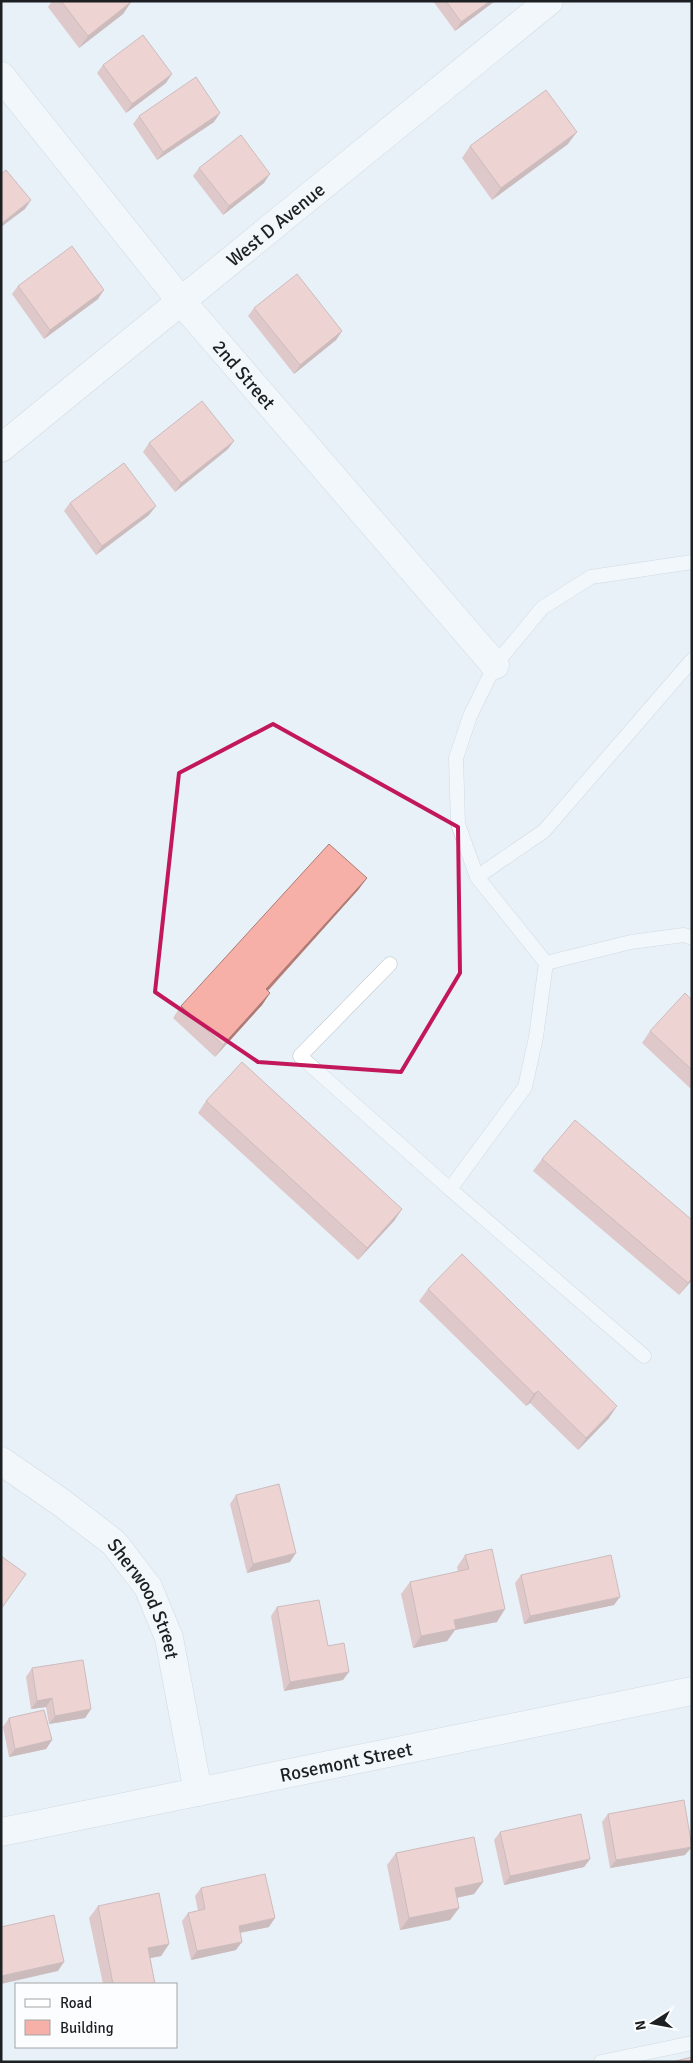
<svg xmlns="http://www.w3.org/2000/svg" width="693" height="2063" font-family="Signika,sans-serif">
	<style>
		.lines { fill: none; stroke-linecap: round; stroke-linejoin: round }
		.lane-casing { stroke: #b7c0c7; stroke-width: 15 }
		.street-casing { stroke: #b7c0c7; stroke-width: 29 }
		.lane { stroke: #fff; stroke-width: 14 }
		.street { stroke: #fff; stroke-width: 28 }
		.wall { fill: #d49790 }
		.shaded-wall { fill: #ac7b75 }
		.building { fill: #f6b0a7; stroke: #ac7b75 }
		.marked { fill: none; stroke: #c2185b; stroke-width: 4; stroke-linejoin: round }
		.labels { text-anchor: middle; stroke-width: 5; stroke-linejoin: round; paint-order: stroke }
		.street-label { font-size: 19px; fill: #1d2022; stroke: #fcfdff }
	</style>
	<rect width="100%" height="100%" fill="#e8f1f8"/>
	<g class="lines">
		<defs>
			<g id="lane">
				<path d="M 692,562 L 591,577 L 542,608 L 495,665 L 470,716 L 456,758 L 458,824 L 477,877 L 546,963 L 631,942 L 684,935 L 692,938"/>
				<path d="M 477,877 L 544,831 L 692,660"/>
				<path d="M 546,963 L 536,1037 L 525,1087 L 450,1189 L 644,1356"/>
				<path d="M 390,964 L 300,1056 L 450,1189"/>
				<path d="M 601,2062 L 692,2043"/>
			</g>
			<g id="street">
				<path id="s1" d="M 1,76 L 181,301 L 495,665"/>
				<path id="s2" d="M 1,448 L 549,1"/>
				<path id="s3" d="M 1,1461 L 62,1503 L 114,1543 L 148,1587 L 169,1638 L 198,1792"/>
				<path id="s4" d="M 1,1832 L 692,1691"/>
			</g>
		</defs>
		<use href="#lane" class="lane-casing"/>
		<use href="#street" class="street-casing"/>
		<use href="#lane" class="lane"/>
		<use href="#street" class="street"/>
	</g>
	<g class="wall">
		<path d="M 52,1 L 131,1 L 131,2 L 123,14 L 79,48 L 48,7 Z"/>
		<path d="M 433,1 L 495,1 L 455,31 Z"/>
		<path d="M 103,65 L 166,83 L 126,113 L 97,73 Z"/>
		<path d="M 139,116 L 214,122 L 157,160 L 133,124 Z"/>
		<path d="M 568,144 L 492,200 L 462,158 L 470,146 Z"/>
		<path d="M 199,168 L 264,183 L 223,215 L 193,176 Z"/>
		<path d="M 18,286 L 98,299 L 44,339 L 12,294 Z"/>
		<path d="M 254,308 L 342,331 L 336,340 L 294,374 L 248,316 Z"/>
		<path d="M 149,443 L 228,449 L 175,492 L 143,452 Z"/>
		<path d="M 70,503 L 149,515 L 96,555 L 64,511 Z"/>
		<path d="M 367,878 L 358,890 L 268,991 L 270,993 L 262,1005 L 215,1057 L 173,1018 L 181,1006 Z"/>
		<path d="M 692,1000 L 692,1090 L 642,1043 L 650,1031 Z"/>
		<path d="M 206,1101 L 402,1209 L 394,1221 L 358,1260 L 198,1113 Z"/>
		<path d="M 542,1159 L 692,1280 L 679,1295 L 533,1171 Z"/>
		<path d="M 428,1289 L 609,1418 L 578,1450 L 530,1403 L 526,1406 L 419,1301 Z"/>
		<path d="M 236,1495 L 290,1562 L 247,1573 L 230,1504 Z"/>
		<path d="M 465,1555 L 497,1622 L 455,1630 L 447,1641 L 413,1648 L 401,1594 L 410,1582 L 458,1572 L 457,1567 Z"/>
		<path d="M 521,1575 L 614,1605 L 524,1624 L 515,1583 Z"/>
		<path d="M 277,1607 L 328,1646 L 343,1680 L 284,1691 L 271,1616 Z"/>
		<path d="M 32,1668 L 91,1709 L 85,1718 L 49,1724 L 46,1707 L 31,1709 L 26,1677 Z"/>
		<path d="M 9,1718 L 52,1740 L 46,1749 L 9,1757 L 3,1727 Z"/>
		<path d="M 608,1814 L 685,1855 L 610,1868 L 602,1822 Z"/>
		<path d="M 500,1832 L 590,1859 L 584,1867 L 504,1885 L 494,1840 Z"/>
		<path d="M 396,1853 L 483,1882 L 474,1894 L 457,1898 L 459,1908 L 450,1920 L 400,1930 L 387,1865 Z"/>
		<path d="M 201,1888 L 269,1927 L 240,1933 L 236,1950 L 191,1960 L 182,1921 L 188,1913 L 198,1911 L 195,1896 Z"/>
		<path d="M 98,1906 L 169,1944 L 161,1956 L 150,1958 L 155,1984 L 103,1984 L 89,1918 Z"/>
	</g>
	<g class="shaded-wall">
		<path d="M 490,1 L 495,1 L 455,31 L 461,22 Z"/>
		<path d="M 131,2 L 123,14 L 79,48 L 88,36 Z"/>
		<path d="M 172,74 L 166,83 L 126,113 L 132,104 Z"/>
		<path d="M 220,113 L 214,122 L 157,160 L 163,152 Z"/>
		<path d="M 577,132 L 568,144 L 492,200 L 501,188 Z"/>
		<path d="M 270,174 L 264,183 L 223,215 L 229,206 Z"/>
		<path d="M 31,200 L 25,209 L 1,227 L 1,224 Z"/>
		<path d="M 104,290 L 98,299 L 44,339 L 50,330 Z"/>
		<path d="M 342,331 L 336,340 L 294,374 L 300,365 Z"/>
		<path d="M 234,441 L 228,449 L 175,492 L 181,483 Z"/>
		<path d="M 156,506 L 149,515 L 96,555 L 102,546 Z"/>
		<path d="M 367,878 L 358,890 L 258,1001 L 266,989 Z"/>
		<path d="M 270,993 L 262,1005 L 215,1057 L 223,1045 Z"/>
		<path d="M 402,1209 L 394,1221 L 358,1260 L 367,1248 Z"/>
		<path d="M 692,1278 L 692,1280 L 679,1295 L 688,1283 Z"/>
		<path d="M 538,1391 L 530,1403 L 526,1406 L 534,1394 Z"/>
		<path d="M 617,1406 L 609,1418 L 578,1450 L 586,1438 Z"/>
		<path d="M 296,1553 L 290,1562 L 247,1573 L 253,1564 Z"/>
		<path d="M 620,1597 L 614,1605 L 524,1624 L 530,1616 Z"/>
		<path d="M 505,1609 L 497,1622 L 455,1630 L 447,1641 L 413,1648 L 421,1636 L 454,1620 Z"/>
		<path d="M 349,1672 L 343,1680 L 284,1691 L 290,1682 Z"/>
		<path d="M 52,1698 L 46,1707 L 31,1709 L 37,1701 Z"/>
		<path d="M 91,1709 L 85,1718 L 49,1724 L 55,1716 Z"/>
		<path d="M 52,1740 L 46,1749 L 9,1757 L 15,1749 Z"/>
		<path d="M 692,1847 L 685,1855 L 610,1868 L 616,1860 Z"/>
		<path d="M 590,1859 L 584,1867 L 504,1885 L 510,1876 Z"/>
		<path d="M 483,1882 L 474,1894 L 446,1900 L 455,1888 Z"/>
		<path d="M 459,1908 L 450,1920 L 400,1930 L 409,1918 Z"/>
		<path d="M 275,1918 L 269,1927 L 233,1934 L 239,1926 Z"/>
		<path d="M 242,1942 L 236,1950 L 191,1960 L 197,1951 Z"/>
		<path d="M 169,1944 L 161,1956 L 140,1960 L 148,1948 Z"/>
		<path d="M 64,1962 L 58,1971 L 1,1984 L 1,1976 Z"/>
	</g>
	<g class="building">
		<path d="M 61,1 L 131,1 L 131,2 L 88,36 Z"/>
		<path d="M 446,1 L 490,1 L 461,22 Z"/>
		<path d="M 143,35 L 172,74 L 132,104 L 103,65 Z"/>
		<path d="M 196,77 L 220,113 L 163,152 L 139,116 Z"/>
		<path d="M 546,90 L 577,132 L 501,188 L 470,146 Z"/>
		<path d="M 241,135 L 270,174 L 229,206 L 199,168 Z"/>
		<path d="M 6,170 L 31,200 L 1,224 L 1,174 Z"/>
		<path d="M 72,246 L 104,290 L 50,330 L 18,286 Z"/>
		<path d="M 297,274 L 342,331 L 300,365 L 254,308 Z"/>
		<path d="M 202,401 L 234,441 L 181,483 L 149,443 Z"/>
		<path d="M 124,463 L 156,506 L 102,546 L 70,503 Z"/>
		<path d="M 329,844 L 367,878 L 266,989 L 270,993 L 223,1045 L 181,1006 Z"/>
		<path d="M 685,993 L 692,1000 L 692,1070 L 650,1031 Z"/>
		<path d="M 242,1062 L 402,1209 L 367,1248 L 206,1101 Z"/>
		<path d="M 575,1120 L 692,1220 L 692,1278 L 688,1283 L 542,1159 Z"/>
		<path d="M 462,1254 L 617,1406 L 586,1438 L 538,1391 L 534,1394 L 428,1289 Z"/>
		<path d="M 279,1484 L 296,1553 L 253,1564 L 236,1495 Z"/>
		<path d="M 492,1549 L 505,1609 L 454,1620 L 456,1629 L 421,1636 L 410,1582 L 469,1569 L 465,1555 Z"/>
		<path d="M 611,1555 L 620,1597 L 530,1616 L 521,1575 Z"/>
		<path d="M 1,1556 L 26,1574 L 1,1609 Z"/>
		<path d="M 319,1600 L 328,1646 L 344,1643 L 349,1672 L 290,1682 L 277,1607 Z"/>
		<path d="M 83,1660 L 91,1709 L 55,1716 L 52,1698 L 37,1701 L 32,1668 Z"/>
		<path d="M 44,1710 L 52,1740 L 15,1749 L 9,1718 Z"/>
		<path d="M 684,1800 L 692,1847 L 616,1860 L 608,1814 Z"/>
		<path d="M 581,1814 L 590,1859 L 510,1876 L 500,1832 Z"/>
		<path d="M 474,1837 L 483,1882 L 455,1888 L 459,1908 L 409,1918 L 396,1853 Z"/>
		<path d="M 265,1874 L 275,1918 L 239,1926 L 242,1942 L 197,1951 L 188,1913 L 205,1909 L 201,1888 Z"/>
		<path d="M 159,1893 L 169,1944 L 148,1948 L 155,1984 L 113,1984 L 98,1906 Z"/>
		<path d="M 54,1915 L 64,1962 L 1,1976 L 1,1927 Z"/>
		<path d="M 692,2057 L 692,2062 L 672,2062 Z"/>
	</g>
	<path d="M0 0H693V2063H0ZM 273,724 L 458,827 L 460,973 L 401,1072 L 258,1062 L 155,992 L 179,773 Z" fill="#e8f1f8" fill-opacity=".55" fill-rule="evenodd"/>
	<path class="marked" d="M 273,724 L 458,827 L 460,973 L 401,1072 L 258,1062 L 155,992 L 179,773 Z"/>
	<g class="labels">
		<g class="street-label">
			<text dy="7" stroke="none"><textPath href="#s2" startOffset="354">West D Avenue</textPath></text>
			<text dy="7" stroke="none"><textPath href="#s1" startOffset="385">2nd Street</textPath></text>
			<text dy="7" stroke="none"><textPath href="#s3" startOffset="204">Sherwood Street</textPath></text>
			<text dy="7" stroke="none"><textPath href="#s4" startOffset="352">Rosemont Street</textPath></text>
		</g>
	</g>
	<rect width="693" height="2063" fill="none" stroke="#1d2022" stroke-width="5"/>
	<rect x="15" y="1983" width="162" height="65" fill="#fcfdff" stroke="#a3a5a7"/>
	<rect x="25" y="1999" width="25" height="8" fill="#ffffff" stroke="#a3a5a7"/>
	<text x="60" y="2008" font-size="15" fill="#1d2022">Road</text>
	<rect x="25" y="2020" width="25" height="15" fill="#f6b0a7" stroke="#a3a5a7"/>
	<text x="60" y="2033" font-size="15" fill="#1d2022">Building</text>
	<g transform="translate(653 2023) rotate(259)" stroke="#fcfdff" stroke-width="4" paint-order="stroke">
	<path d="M0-4L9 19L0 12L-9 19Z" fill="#1d2022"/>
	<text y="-8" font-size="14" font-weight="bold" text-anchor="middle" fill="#1d2022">N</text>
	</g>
</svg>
